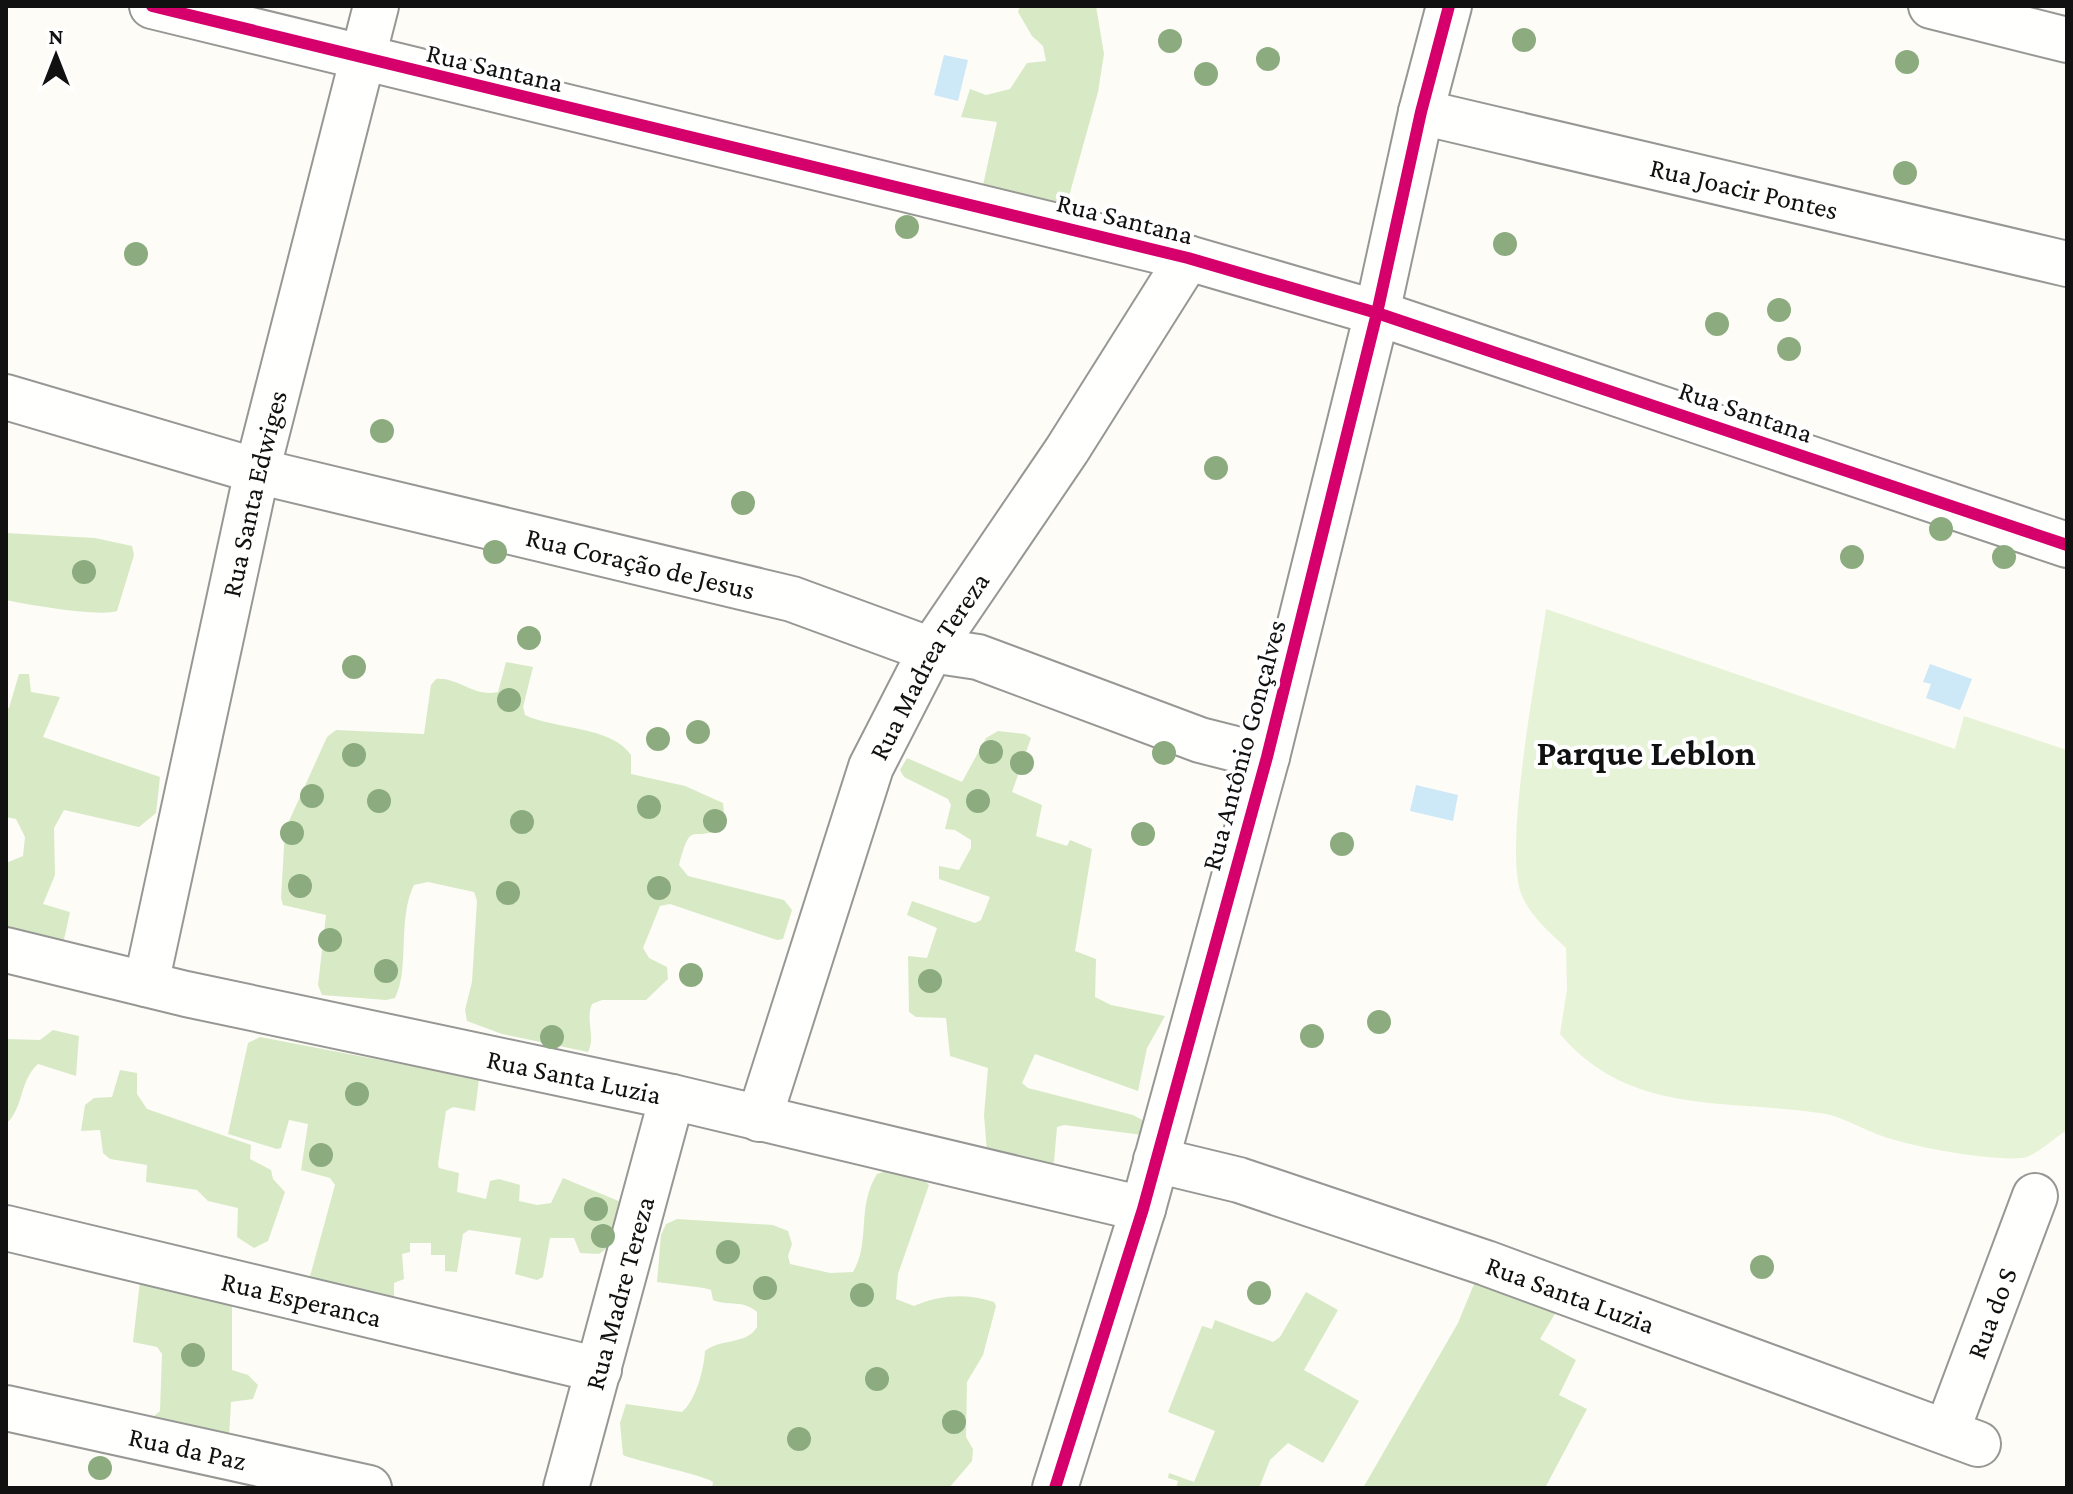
<svg xmlns="http://www.w3.org/2000/svg" width="2073" height="1494" font-family="'Crimson Pro',serif">
	<style>
		.green { fill: #e7f3d7 }
		.forest { fill: #d8eac5 }
		.water { fill: #cde8f7 }
		.lines { fill: none; stroke-linecap: round; stroke-linejoin: round }
		.minor-casing { stroke: #979795; stroke-width: 48 }
		.minor { stroke: #fffffe; stroke-width: 44 }
		.cycleway-casing { stroke: #fff; stroke-width: 17 }
		.cycleway { stroke: #d6006c; stroke-width: 12 }
		.tree { fill: #8cac80 }
		.labels { text-anchor: middle; stroke-width: 8; stroke-linejoin: round; paint-order: stroke }
		.street-label { font-size: 28px; fill: #111; stroke: #fff }
		.district-label { font-size: 36px; font-weight: bold; fill: #111; stroke: #fff }
	</style>
	<rect width="100%" height="100%" fill="#fdfcf7"/>
	<path class="green" d="M 1546,609 L 1955,749 L 1964,716 L 2067,750 L 2067,1130 C 2054,1138 2035,1157 2021,1158 C 1991,1161 1912,1147 1882,1136 C 1864,1130 1845,1118 1826,1114 C 1729,1098 1631,1118 1560,1034 L 1567,989 L 1566,948 C 1549,932 1532,918 1522,896 C 1502,849 1538,667 1546,609 Z"/>
	<g class="forest">
		<path d="M 1020,6 L 1096,6 L 1104,54 L 1098,92 L 1064,214 L 983,185 L 997,122 L 961,117 L 970,89 L 986,95 L 1010,89 L 1027,63 L 1046,61 L 1043,46 L 1032,36 L 1018,12 Z"/>
		<path d="M 6,533 L 95,538 L 132,546 L 134,555 L 117,611 C 99,617 29,605 6,600 Z"/>
		<path d="M 506,662 L 533,667 L 523,707 L 525,715 C 553,729 612,726 631,755 L 631,774 L 685,786 L 723,803 L 725,822 L 721,828 C 691,844 692,817 679,865 L 688,876 L 784,900 L 792,910 L 783,939 L 777,940 L 670,904 L 660,906 L 643,948 L 649,958 L 667,967 L 668,979 L 646,1000 L 602,1000 L 592,1004 C 585,1020 596,1037 588,1052 L 502,1034 L 467,1021 L 465,1010 L 472,982 L 477,901 L 474,892 L 428,882 L 414,885 C 397,919 410,969 395,998 L 386,1000 L 322,995 L 318,985 L 326,915 L 283,905 L 281,898 L 285,830 L 327,737 L 336,730 L 424,734 L 431,685 L 436,679 C 458,677 475,698 498,692 Z"/>
		<path d="M 19,674 L 29,674 L 31,692 L 60,697 L 43,737 L 160,777 L 156,813 L 139,827 L 64,810 L 54,828 L 55,875 L 43,904 L 70,912 L 63,944 L 6,943 L 6,863 L 23,856 L 25,837 L 16,819 L 6,817 L 6,708 L 9,708 Z"/>
		<path d="M 998,731 L 1025,734 L 1031,738 L 1012,792 L 1042,805 L 1036,836 L 1067,846 L 1070,840 L 1092,849 L 1075,951 L 1096,959 L 1095,997 L 1111,1005 L 1165,1016 L 1147,1048 L 1138,1091 L 1035,1054 L 1022,1083 L 1028,1088 L 1133,1115 L 1146,1122 L 1143,1135 L 1064,1125 L 1057,1127 L 1054,1162 L 1047,1169 L 987,1153 L 984,1115 L 988,1068 L 950,1056 L 946,1018 L 916,1017 L 909,1012 L 908,956 L 927,958 L 937,928 L 907,915 L 912,901 L 975,923 L 981,920 L 990,897 L 939,879 L 939,866 L 959,870 L 971,848 L 971,840 L 955,830 L 945,829 L 951,805 L 948,799 L 904,777 L 900,770 L 907,758 L 962,782 L 986,738 Z"/>
		<path d="M 53,1030 L 79,1036 L 76,1076 L 38,1064 C 19,1081 24,1108 6,1124 L 6,1039 L 40,1040 Z"/>
		<path d="M 260,1037 L 479,1079 L 475,1111 L 453,1107 L 446,1111 L 438,1164 L 439,1168 L 459,1173 L 457,1192 L 486,1199 L 490,1181 L 499,1179 L 520,1185 L 519,1201 L 537,1205 L 551,1203 L 563,1178 L 621,1202 L 606,1249 L 599,1254 L 580,1253 L 574,1238 L 550,1238 L 543,1277 L 537,1280 L 515,1274 L 521,1238 L 469,1230 L 463,1234 L 457,1272 L 445,1271 L 445,1255 L 431,1255 L 431,1243 L 410,1243 L 410,1252 L 402,1254 L 404,1279 L 394,1283 L 394,1300 L 309,1280 L 335,1185 L 330,1178 L 301,1170 L 308,1124 L 289,1120 L 281,1148 L 277,1149 L 228,1134 L 248,1043 Z"/>
		<path d="M 120,1070 L 137,1073 L 137,1094 L 147,1109 L 251,1145 L 250,1159 L 271,1170 L 273,1179 L 285,1192 L 268,1241 L 254,1248 L 237,1237 L 238,1208 L 208,1201 L 197,1190 L 146,1182 L 147,1165 L 110,1159 L 103,1153 L 100,1130 L 81,1131 L 85,1105 L 94,1098 L 112,1097 Z"/>
		<path d="M 890,1170 L 921,1177 L 929,1185 L 898,1274 L 896,1299 L 914,1306 C 939,1295 967,1293 994,1302 L 996,1306 L 983,1355 L 967,1382 L 966,1437 L 973,1449 L 972,1461 L 949,1488 L 712,1488 L 713,1482 C 707,1476 640,1462 623,1455 L 620,1423 L 626,1404 L 682,1412 C 696,1400 704,1369 705,1351 C 721,1338 747,1345 757,1327 L 757,1312 C 742,1299 730,1307 713,1300 L 711,1290 L 704,1288 L 657,1282 L 661,1235 L 666,1224 L 677,1219 L 773,1225 L 788,1231 L 792,1244 L 788,1256 L 790,1264 L 830,1273 L 853,1272 C 871,1242 856,1208 877,1174 Z"/>
		<path d="M 1481,1267 L 1563,1300 L 1540,1339 L 1576,1360 L 1559,1395 L 1587,1409 L 1545,1488 L 1363,1488 L 1458,1323 Z"/>
		<path d="M 140,1281 L 232,1298 L 232,1370 L 248,1375 L 258,1385 L 253,1399 L 231,1402 L 229,1437 L 145,1424 L 160,1411 L 162,1354 L 157,1347 L 133,1342 Z"/>
		<path d="M 1306,1292 L 1338,1310 L 1304,1370 L 1359,1401 L 1323,1463 L 1288,1443 L 1270,1460 L 1259,1488 L 1176,1488 L 1178,1481 L 1168,1478 L 1169,1473 L 1194,1482 L 1215,1431 L 1168,1412 L 1202,1326 L 1212,1329 L 1215,1320 L 1273,1342 L 1280,1337 Z"/>
	</g>
	<g class="water">
		<path d="M 944,55 L 968,60 L 958,101 L 934,95 Z"/>
		<path d="M 1930,664 L 1972,679 L 1960,710 L 1926,698 L 1931,684 L 1923,682 Z"/>
		<path d="M 1416,785 L 1458,795 L 1453,821 L 1410,811 Z"/>
	</g>
	<g class="lines">
		<defs>
			<g id="minor">
				<path d="M 152,6 L 1188,258 L 1377,313 L 2067,545"/>
				<path d="M 1931,6 L 2067,40"/>
				<path id="s1" d="M 1421,112 L 2067,264"/>
				<path id="s2" d="M 6,397 L 257,471 L 792,599 L 931,650 L 978,657 L 1200,740 L 1267,757"/>
				<path id="s3" d="M 6,950 L 186,994 L 672,1097 L 1143,1209"/>
				<path id="s4" d="M 146,984 L 257,471 L 376,6"/>
				<path id="s5" d="M 759,1119 L 871,767 L 931,650 L 1067,450 L 1188,258"/>
				<path id="s6" d="M 1156,1160 L 1239,1180 L 1486,1263 L 1978,1444"/>
				<path id="s7" d="M 6,1228 L 599,1370"/>
				<path id="s8" d="M 6,1408 L 369,1488"/>
				<path id="s9" d="M 1947,1431 L 2035,1196"/>
				<path id="s10" d="M 566,1488 L 672,1097"/>
				<path d="M 1055,1488 L 1143,1209 L 1267,757 L 1377,313 L 1421,112 L 1449,6"/>
			</g>
		</defs>
		<use href="#minor" class="minor-casing"/>
		<use href="#minor" class="minor"/>
		<defs>
			<g id="cycleway">
				<path d="M 152,6 L 1188,258 L 1377,313 L 2067,545"/>
				<path d="M 1055,1488 L 1143,1209 L 1267,757 L 1377,313 L 1421,112 L 1449,6"/>
			</g>
		</defs>
		<use href="#cycleway" class="cycleway-casing"/>
		<use href="#cycleway" class="cycleway"/>
	</g>
	<g class="tree">
		<circle cx="1524" cy="40" r="12"/>
		<circle cx="1170" cy="41" r="12"/>
		<circle cx="1268" cy="59" r="12"/>
		<circle cx="1907" cy="62" r="12"/>
		<circle cx="1206" cy="74" r="12"/>
		<circle cx="1905" cy="173" r="12"/>
		<circle cx="907" cy="227" r="12"/>
		<circle cx="1505" cy="244" r="12"/>
		<circle cx="136" cy="254" r="12"/>
		<circle cx="1779" cy="310" r="12"/>
		<circle cx="1717" cy="324" r="12"/>
		<circle cx="1789" cy="349" r="12"/>
		<circle cx="382" cy="431" r="12"/>
		<circle cx="1216" cy="468" r="12"/>
		<circle cx="743" cy="503" r="12"/>
		<circle cx="1941" cy="529" r="12"/>
		<circle cx="495" cy="552" r="12"/>
		<circle cx="1852" cy="557" r="12"/>
		<circle cx="2004" cy="557" r="12"/>
		<circle cx="84" cy="572" r="12"/>
		<circle cx="529" cy="638" r="12"/>
		<circle cx="354" cy="667" r="12"/>
		<circle cx="509" cy="700" r="12"/>
		<circle cx="698" cy="732" r="12"/>
		<circle cx="658" cy="739" r="12"/>
		<circle cx="991" cy="752" r="12"/>
		<circle cx="1164" cy="753" r="12"/>
		<circle cx="354" cy="755" r="12"/>
		<circle cx="1022" cy="763" r="12"/>
		<circle cx="312" cy="796" r="12"/>
		<circle cx="379" cy="801" r="12"/>
		<circle cx="978" cy="801" r="12"/>
		<circle cx="649" cy="807" r="12"/>
		<circle cx="715" cy="821" r="12"/>
		<circle cx="522" cy="822" r="12"/>
		<circle cx="292" cy="833" r="12"/>
		<circle cx="1143" cy="834" r="12"/>
		<circle cx="1342" cy="844" r="12"/>
		<circle cx="300" cy="886" r="12"/>
		<circle cx="659" cy="888" r="12"/>
		<circle cx="508" cy="893" r="12"/>
		<circle cx="330" cy="940" r="12"/>
		<circle cx="386" cy="971" r="12"/>
		<circle cx="691" cy="975" r="12"/>
		<circle cx="930" cy="981" r="12"/>
		<circle cx="1379" cy="1022" r="12"/>
		<circle cx="1312" cy="1036" r="12"/>
		<circle cx="552" cy="1037" r="12"/>
		<circle cx="357" cy="1094" r="12"/>
		<circle cx="321" cy="1155" r="12"/>
		<circle cx="596" cy="1209" r="12"/>
		<circle cx="603" cy="1236" r="12"/>
		<circle cx="728" cy="1252" r="12"/>
		<circle cx="1762" cy="1267" r="12"/>
		<circle cx="765" cy="1288" r="12"/>
		<circle cx="1259" cy="1293" r="12"/>
		<circle cx="862" cy="1295" r="12"/>
		<circle cx="193" cy="1355" r="12"/>
		<circle cx="877" cy="1379" r="12"/>
		<circle cx="954" cy="1422" r="12"/>
		<circle cx="799" cy="1439" r="12"/>
		<circle cx="100" cy="1468" r="12"/>
	</g>
	<g class="labels">
		<g class="street-label">
			<text transform="translate(495 67) rotate(13)" y="10">Rua Santana</text>
			<text dy="10" stroke="none"><textPath href="#s1" startOffset="332">Rua Joacir Pontes</textPath></text>
			<text transform="translate(1125 218) rotate(14)" y="10">Rua Santana</text>
			<text transform="translate(1746 411) rotate(19)" y="10">Rua Santana</text>
			<text dy="10" stroke="none"><textPath href="#s4" startOffset="502">Rua Santa Edwiges</textPath></text>
			<text dy="10" stroke="none"><textPath href="#s2" startOffset="656">Rua Coração de Jesus</textPath></text>
			<text dy="10" stroke="none"><textPath href="#s5" startOffset="486">Rua Madrea Tereza</textPath></text>
			<text transform="translate(1243 745) rotate(-75)" y="10">Rua Antônio Gonçalves</text>
			<text dy="10" stroke="none"><textPath href="#s3" startOffset="582">Rua Santa Luzia</textPath></text>
			<text dy="10" stroke="none"><textPath href="#s10" startOffset="202">Rua Madre Tereza</textPath></text>
			<text dy="10" stroke="none"><textPath href="#s6" startOffset="436">Rua Santa Luzia</textPath></text>
			<text dy="10" stroke="none"><textPath href="#s7" startOffset="304">Rua Esperanca</textPath></text>
			<text dy="10" stroke="none"><textPath href="#s9" startOffset="126">Rua do S</textPath></text>
			<text dy="10" stroke="none"><textPath href="#s8" startOffset="186">Rua da Paz</textPath></text>
		</g>
		<g class="district-label">
			<text x="1646" y="765">Parque Leblon</text>
		</g>
	</g>
	<rect width="2073" height="1494" fill="none" stroke="#111111" stroke-width="16"/>
	<g transform="translate(56 56)" stroke="#ffffff" stroke-width="6" paint-order="stroke">
	<path d="M0-6L14 30L0 20L-14 30Z" fill="#111111"/>
	<text y="-12" font-size="22" font-weight="bold" text-anchor="middle" fill="#111111">N</text>
	</g>
</svg>
